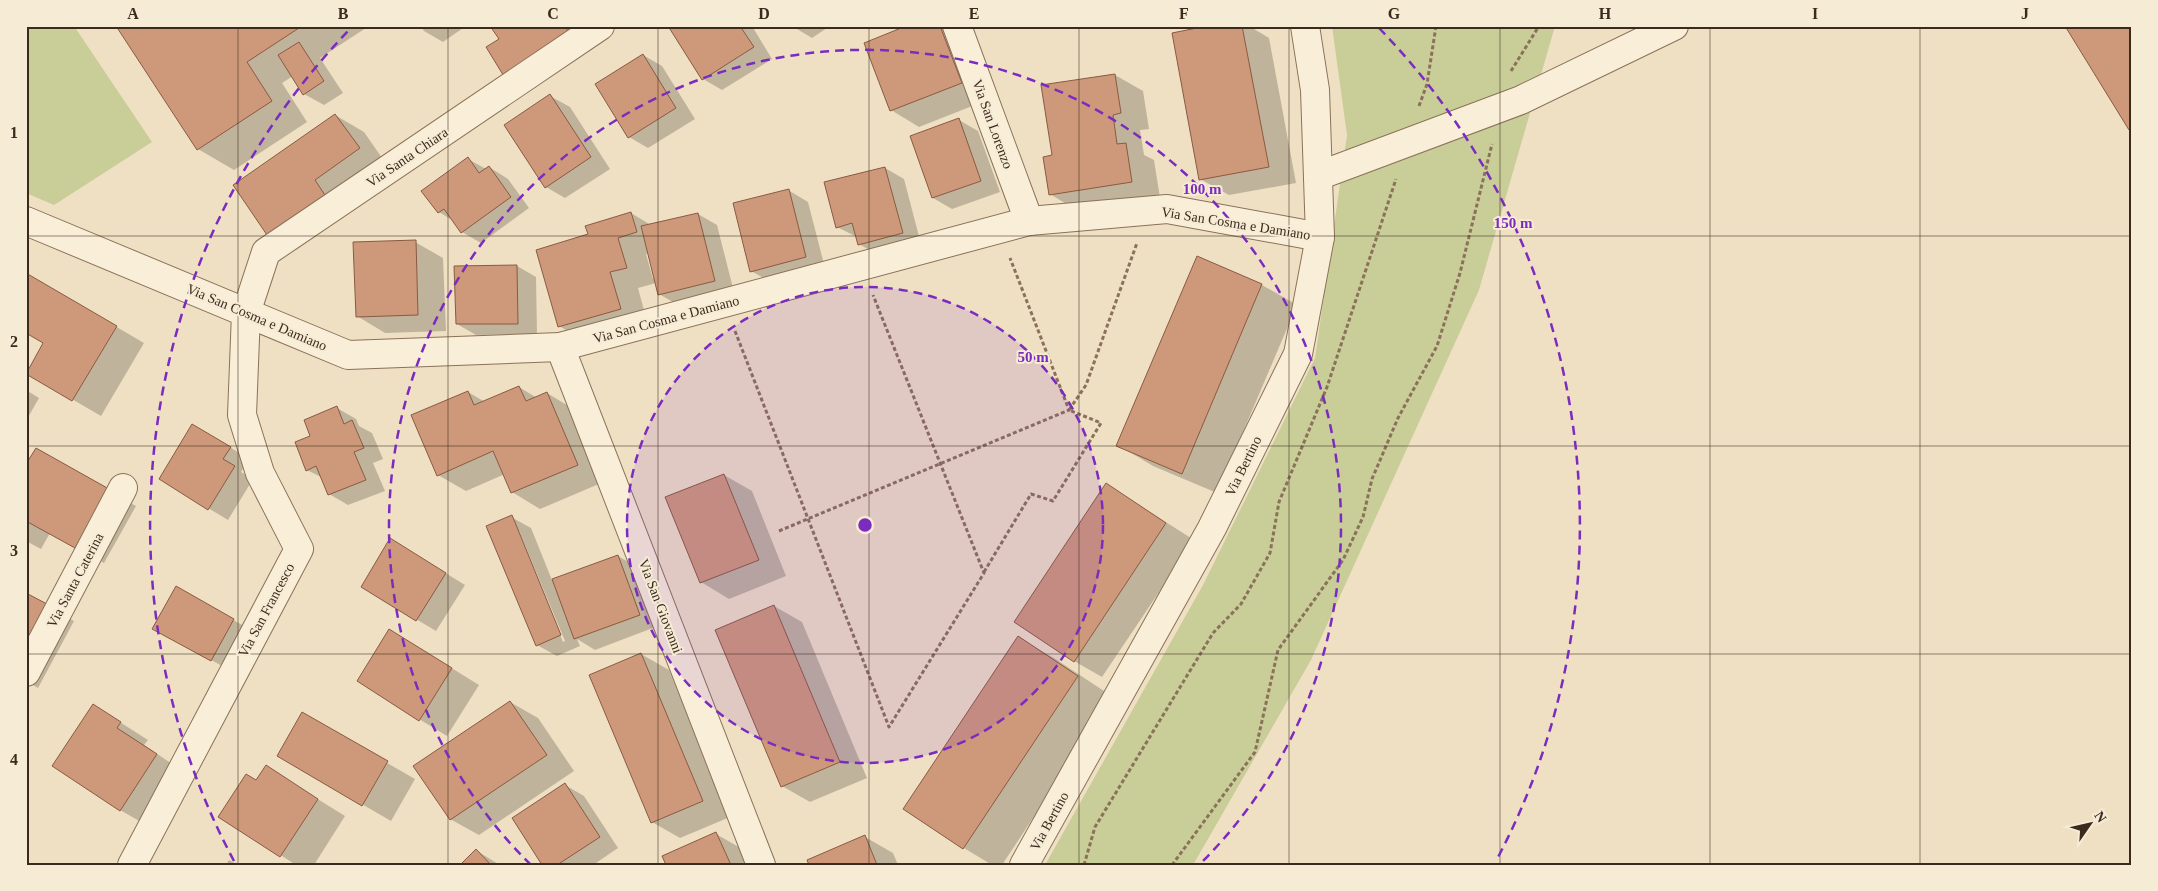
<svg xmlns="http://www.w3.org/2000/svg" width="2158" height="891" font-family="Georgia,serif">
	<style>
		.green { fill: #c9cd98 }
		.shadow { fill: #0003; fill-rule: evenodd }
		.building { fill: #ce997a; stroke: #8a5a40 }
		.lines { fill: none; stroke-linecap: round; stroke-linejoin: round }
		.minor-casing { stroke: #8a725a; stroke-width: 30 }
		.path { stroke: #8a725a; stroke-width: 3; stroke-dasharray: 4 2.5; stroke-linecap: butt }
		.minor { stroke: #f9eed8; stroke-width: 28 }
		.grid { fill: none; stroke: #3a2b1e; stroke-width: 1; stroke-opacity: 0.55 }
		.ring { fill: none; stroke: #7b2cbf; stroke-width: 2.5; stroke-dasharray: 9 6 }
		.labels { text-anchor: middle; stroke-width: 4; stroke-linejoin: round; paint-order: stroke }
		.street-label { font-size: 14px; fill: #3a2b1e; stroke: #f6ebd4 }
		.centre { fill: #7b2cbf; stroke: #f6ebd4; stroke-width: 2.5 }
		.ring-label { font-size: 15px; text-anchor: middle; font-weight: bold; fill: #7b2cbf; stroke: #f6ebd4; stroke-width: 4; stroke-linejoin: round; paint-order: stroke }
		.neatline { fill: none; stroke: #3a2b1e; stroke-width: 2 }
		.grid-label { font-size: 16px; text-anchor: middle; font-weight: bold; fill: #3a2b1e }
	</style>
	<rect width="100%" height="100%" fill="#efe0c4"/>
	<g class="green">
		<path d="M 26,26 L 74,26 L 152,142 L 54,205 L 26,193 Z"/>
		<path d="M 1332,26 L 1555,26 L 1479,290 L 1311,660 L 1193,865 L 1045,865 L 1203,585 L 1315,358 L 1347,135 Z"/>
	</g>
	<g class="shadow">
		<path d="M 117,26 L 369,26 L 320,58 L 343,93 L 324,105 L 304,94 L 293,76 L 282,83 L 307,122 L 234,170 L 198,149 Z"/>
		<path d="M 421,26 L 466,26 L 443,42 L 424,31 Z"/>
		<path d="M 492,26 L 576,26 L 590,48 L 501,40 Z"/>
		<path d="M 669,26 L 752,26 L 772,59 L 722,90 L 703,79 Z"/>
		<path d="M 792,26 L 830,26 L 812,38 Z"/>
		<path d="M 910,26 L 953,26 L 990,99 L 919,127 L 891,110 Z"/>
		<path d="M 1214,26 L 1249,26 L 1269,38 L 1296,183 L 1229,195 L 1200,179 Z"/>
		<path d="M 643,55 L 662,66 L 695,119 L 648,148 L 629,137 Z"/>
		<path d="M 1115,75 L 1143,91 L 1149,129 L 1140,130 L 1144,155 L 1154,160 L 1160,198 L 1078,211 L 1050,194 L 1053,156 Z"/>
		<path d="M 550,96 L 570,107 L 610,169 L 565,198 L 546,187 Z"/>
		<path d="M 335,115 L 364,132 L 387,165 L 342,196 L 352,211 L 296,250 L 268,234 Z"/>
		<path d="M 959,120 L 978,131 L 1000,192 L 952,209 L 933,198 Z"/>
		<path d="M 468,159 L 486,169 L 489,167 L 508,179 L 529,208 L 481,243 L 462,232 L 455,222 L 439,212 Z"/>
		<path d="M 885,168 L 904,179 L 921,244 L 878,255 L 859,244 L 857,237 L 837,227 Z"/>
		<path d="M 788,190 L 808,202 L 825,268 L 771,282 L 751,271 Z"/>
		<path d="M 631,213 L 651,225 L 698,214 L 717,225 L 734,292 L 678,305 L 659,294 L 656,283 L 638,288 L 648,325 L 587,342 L 559,326 L 589,235 ZM 649,253 L 655,278 L 653,279 L 646,254 Z"/>
		<path d="M 415,242 L 443,258 L 446,331 L 385,333 L 357,316 Z"/>
		<path d="M 1198,257 L 1262,285 L 1297,305 L 1217,493 L 1153,466 L 1118,445 Z"/>
		<path d="M 517,266 L 536,277 L 537,334 L 476,335 L 457,324 Z"/>
		<path d="M 26,274 L 144,343 L 101,416 L 27,373 L 45,342 Z"/>
		<path d="M 519,387 L 537,398 L 547,393 L 575,410 L 606,481 L 540,509 L 512,492 L 505,474 L 466,491 L 438,475 L 468,392 L 485,402 Z"/>
		<path d="M 26,390 L 39,398 L 27,419 L 26,419 Z"/>
		<path d="M 337,408 L 356,419 L 359,426 L 372,433 L 383,459 L 373,463 L 385,491 L 348,505 L 329,494 L 323,478 L 307,470 Z"/>
		<path d="M 212,436 L 249,459 L 241,472 L 253,479 L 228,520 L 160,479 Z"/>
		<path d="M 37,449 L 136,506 L 104,563 L 50,533 L 41,549 L 26,541 L 26,465 Z"/>
		<path d="M 724,475 L 752,491 L 786,576 L 729,599 L 701,582 Z"/>
		<path d="M 1106,484 L 1194,540 L 1102,677 L 1074,661 Z"/>
		<path d="M 511,517 L 531,528 L 552,580 L 618,556 L 637,567 L 658,626 L 595,650 L 577,639 L 580,646 L 557,656 L 537,645 ZM 517,531 L 519,531 L 565,641 L 563,642 Z"/>
		<path d="M 410,551 L 465,585 L 436,631 L 362,587 Z"/>
		<path d="M 176,588 L 253,631 L 231,671 L 154,628 Z"/>
		<path d="M 26,594 L 74,621 L 38,688 L 26,681 Z"/>
		<path d="M 774,606 L 802,622 L 867,778 L 810,802 L 782,786 Z"/>
		<path d="M 390,630 L 479,685 L 447,736 L 419,719 Z"/>
		<path d="M 1019,638 L 1054,658 L 1113,697 L 1002,865 L 992,865 L 964,848 L 905,809 Z"/>
		<path d="M 641,654 L 669,670 L 730,817 L 680,838 L 652,822 Z"/>
		<path d="M 510,702 L 538,718 L 574,771 L 479,835 L 450,819 Z"/>
		<path d="M 93,705 L 148,740 L 144,745 L 184,772 L 148,826 L 120,810 Z"/>
		<path d="M 302,714 L 415,779 L 391,821 L 279,756 Z"/>
		<path d="M 266,767 L 345,816 L 314,865 L 296,865 L 220,816 L 257,781 Z"/>
		<path d="M 565,785 L 584,796 L 618,848 L 593,865 L 544,865 Z"/>
		<path d="M 716,834 L 744,850 L 751,865 L 667,865 Z"/>
		<path d="M 865,837 L 893,853 L 898,865 L 810,865 Z"/>
		<path d="M 477,851 L 500,865 L 462,865 Z"/>
		<path d="M 229,860 L 238,865 L 226,865 Z"/>
	</g>
	<g class="building">
		<path d="M 116,26 L 302,26 L 247,62 L 272,101 L 197,150 Z"/>
		<path d="M 490,26 L 565,26 L 571,37 L 505,78 L 486,47 L 499,39 Z"/>
		<path d="M 668,26 L 740,26 L 754,47 L 702,80 Z"/>
		<path d="M 906,26 L 940,26 L 962,83 L 890,111 L 864,43 Z"/>
		<path d="M 1207,26 L 1242,26 L 1269,167 L 1199,180 L 1172,33 Z"/>
		<path d="M 2065,26 L 2132,26 L 2132,128 L 2129,130 Z"/>
		<path d="M 299,42 L 324,81 L 303,95 L 278,55 Z"/>
		<path d="M 643,54 L 676,108 L 628,138 L 595,84 Z"/>
		<path d="M 1115,74 L 1121,113 L 1113,115 L 1117,144 L 1126,143 L 1132,182 L 1049,195 L 1043,157 L 1052,155 L 1041,85 Z"/>
		<path d="M 550,94 L 591,157 L 545,188 L 504,125 Z"/>
		<path d="M 335,114 L 360,148 L 315,180 L 325,195 L 267,235 L 233,185 Z"/>
		<path d="M 959,118 L 981,181 L 932,198 L 910,136 Z"/>
		<path d="M 468,157 L 479,173 L 489,166 L 511,197 L 461,233 L 444,209 L 438,213 L 421,191 Z"/>
		<path d="M 885,167 L 903,233 L 858,245 L 852,223 L 836,228 L 824,182 Z"/>
		<path d="M 789,189 L 806,257 L 750,272 L 733,203 Z"/>
		<path d="M 631,212 L 637,232 L 618,238 L 627,268 L 610,272 L 621,309 L 558,327 L 536,250 L 588,234 L 585,226 Z"/>
		<path d="M 698,213 L 715,281 L 658,295 L 641,226 Z"/>
		<path d="M 416,240 L 418,315 L 356,317 L 353,242 Z"/>
		<path d="M 1197,256 L 1262,284 L 1182,474 L 1116,446 Z"/>
		<path d="M 517,265 L 518,324 L 456,324 L 454,266 Z"/>
		<path d="M 26,273 L 117,326 L 72,401 L 26,374 L 43,343 L 26,333 Z"/>
		<path d="M 519,386 L 526,401 L 547,392 L 578,465 L 511,493 L 493,451 L 437,476 L 411,415 L 468,391 L 474,405 Z"/>
		<path d="M 337,406 L 344,424 L 352,420 L 364,448 L 354,452 L 366,480 L 328,495 L 316,466 L 306,471 L 295,442 L 310,436 L 304,420 Z"/>
		<path d="M 192,424 L 231,447 L 223,459 L 235,466 L 208,510 L 159,479 Z"/>
		<path d="M 36,448 L 109,489 L 75,548 L 26,521 L 26,464 Z"/>
		<path d="M 724,474 L 759,560 L 700,583 L 665,497 Z"/>
		<path d="M 1106,483 L 1166,523 L 1074,662 L 1014,622 Z"/>
		<path d="M 512,515 L 561,635 L 536,646 L 486,526 Z"/>
		<path d="M 390,538 L 446,573 L 416,621 L 361,587 Z"/>
		<path d="M 618,555 L 640,615 L 574,639 L 552,579 Z"/>
		<path d="M 176,586 L 234,619 L 211,661 L 152,629 Z"/>
		<path d="M 26,593 L 47,604 L 26,641 Z"/>
		<path d="M 774,605 L 840,762 L 781,787 L 715,630 Z"/>
		<path d="M 389,629 L 452,668 L 419,721 L 357,681 Z"/>
		<path d="M 1018,636 L 1078,676 L 963,849 L 903,809 Z"/>
		<path d="M 641,653 L 703,801 L 651,823 L 589,675 Z"/>
		<path d="M 510,701 L 547,755 L 450,820 L 413,766 Z"/>
		<path d="M 93,704 L 121,722 L 117,728 L 157,754 L 120,811 L 52,766 Z"/>
		<path d="M 302,712 L 388,761 L 362,806 L 277,756 Z"/>
		<path d="M 266,765 L 318,799 L 280,857 L 218,817 L 246,774 L 256,780 Z"/>
		<path d="M 565,783 L 600,837 L 557,865 L 542,865 L 512,818 Z"/>
		<path d="M 716,832 L 731,865 L 666,865 L 662,856 Z"/>
		<path d="M 865,835 L 877,865 L 809,865 L 807,860 Z"/>
		<path d="M 476,849 L 491,865 L 460,865 Z"/>
	</g>
	<g class="lines">
		<defs>
			<g id="minor">
				<path d="M 957,26 L 1029,221"/>
				<path d="M 1318,176 L 1521,100 L 1674,26"/>
				<path d="M 26,221 L 348,355 L 560,347 L 1029,221 L 1167,209 L 1320,237"/>
				<path d="M 560,347 L 761,865"/>
				<path d="M 26,672 L 123,488"/>
				<path d="M 132,865 L 299,549 L 260,473 L 242,415 L 246,313 L 266,252 L 600,26"/>
				<path d="M 1024,865 L 1212,528 L 1298,354 L 1320,237 L 1315,90 L 1305,26"/>
			</g>
		</defs>
		<use href="#minor" class="minor-casing"/>
		<g class="path">
			<path d="M 1511,71 L 1539,26"/>
			<path d="M 1419,106 L 1427,84 L 1436,26"/>
			<path d="M 735,331 L 889,727 L 984,573 L 873,295"/>
			<path d="M 779,531 L 1069,410 L 1010,258"/>
			<path d="M 984,572 L 1031,494 L 1053,501 L 1101,423 L 1069,410 L 1086,385 L 1137,243"/>
			<path d="M 1084,865 L 1095,827 L 1213,633 L 1241,604 L 1270,553 L 1279,502 L 1327,387 L 1396,179"/>
			<path d="M 1172,865 L 1255,752 L 1278,650 L 1343,560 L 1363,517 L 1372,479 L 1398,418 L 1437,346 L 1460,273 L 1492,144"/>
		</g>
		<use href="#minor" class="minor"/>
	</g>
	<path class="grid" d="M 238,26 L 238,865M 448,26 L 448,865M 658,26 L 658,865M 869,26 L 869,865M 1079,26 L 1079,865M 1289,26 L 1289,865M 1500,26 L 1500,865M 1710,26 L 1710,865M 1920,26 L 1920,865M 26,236 L 2132,236M 26,446 L 2132,446M 26,654 L 2132,654"/>
	<circle cx="865" cy="525" r="238" fill="#7b2cbf" fill-opacity=".12"/>
	<g class="ring">
		<circle cx="865" cy="525" r="238"/>
		<path d="M531 865A476 476 0 1 1 1199 865"/>
		<path d="M234 861A715 715 0 0 1 351 28M1379 28A715 715 0 0 1 1496 861"/>
	</g>
	<g class="labels">
		<g class="street-label">
			<text transform="translate(993 124) rotate(70)" y="5">Via San Lorenzo</text>
			<text transform="translate(407 157) rotate(-34)" y="5">Via Santa Chiara</text>
			<text transform="translate(1236 223) rotate(9)" y="5">Via San Cosma e Damiano</text>
			<text transform="translate(257 317) rotate(23)" y="5">Via San Cosma e Damiano</text>
			<text transform="translate(666 319) rotate(-15)" y="5">Via San Cosma e Damiano</text>
			<text transform="translate(1243 466) rotate(-64)" y="5">Via Bertino</text>
			<text transform="translate(75 580) rotate(-62)" y="5">Via Santa Caterina</text>
			<text transform="translate(661 606) rotate(69)" y="5">Via San Giovanni</text>
			<text transform="translate(266 610) rotate(-62)" y="5">Via San Francesco</text>
			<text transform="translate(1049 821) rotate(-61)" y="5">Via Bertino</text>
		</g>
	</g>
	<circle cx="865" cy="525" r="8" class="centre"/>
	<g class="ring-label">
		<text x="1202" y="194">100 m</text>
		<text x="1513" y="228">150 m</text>
		<text x="1033" y="362">50 m</text>
	</g>
	<rect width="2158" height="891" fill="none" stroke="#f6ebd4" stroke-width="55"/>
	<g transform="translate(2090 824) rotate(56)" stroke="#f6ebd4" stroke-width="4" paint-order="stroke">
	<path d="M0-4L9 19L0 12L-9 19Z" fill="#3a2b1e"/>
	<text y="-8" font-size="14" font-weight="bold" text-anchor="middle" fill="#3a2b1e">N</text>
	</g>
	<rect x="28" y="28" width="2102" height="836" class="neatline"/>
	<g class="grid-label">
		<text x="133" y="19">A</text>
		<text x="343" y="19">B</text>
		<text x="553" y="19">C</text>
		<text x="764" y="19">D</text>
		<text x="974" y="19">E</text>
		<text x="1184" y="19">F</text>
		<text x="1394" y="19">G</text>
		<text x="1605" y="19">H</text>
		<text x="1815" y="19">I</text>
		<text x="2025" y="19">J</text>
		<text x="14" y="138">1</text>
		<text x="14" y="347">2</text>
		<text x="14" y="556">3</text>
		<text x="14" y="765">4</text>
	</g>
</svg>
